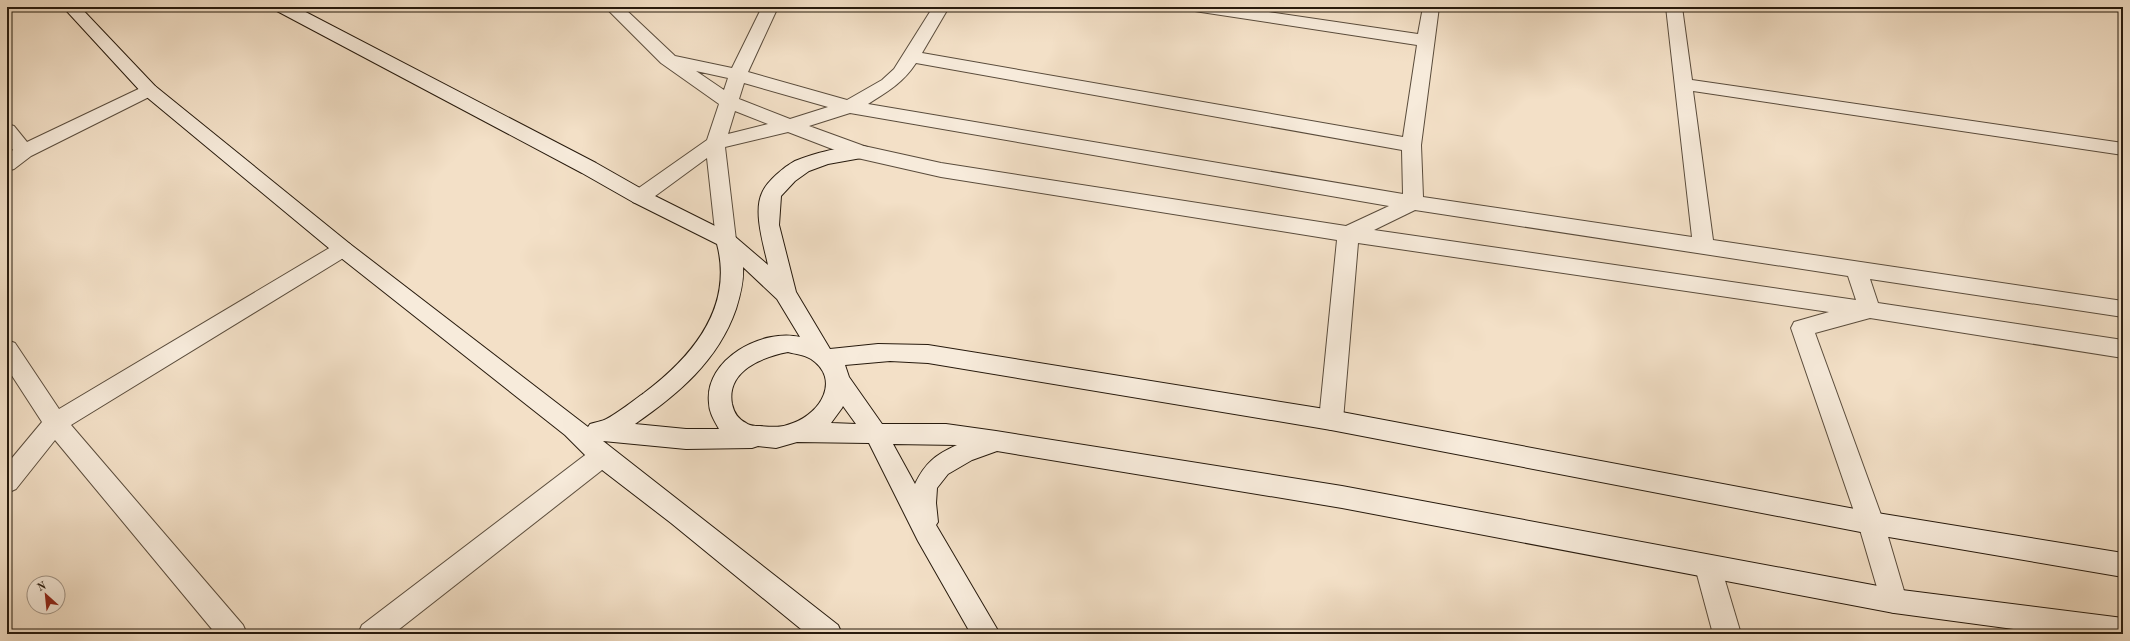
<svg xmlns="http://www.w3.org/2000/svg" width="2130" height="641" font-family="'Old Standard TT',serif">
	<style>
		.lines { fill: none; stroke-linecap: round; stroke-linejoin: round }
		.minor-casing { stroke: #5a4c3c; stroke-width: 2 }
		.secondary-casing { stroke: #271a0d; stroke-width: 2 }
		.minor { fill: #f7ebdb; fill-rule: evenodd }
		.secondary { fill: #f7ebdb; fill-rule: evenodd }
	</style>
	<rect width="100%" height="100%" fill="#f3e0c7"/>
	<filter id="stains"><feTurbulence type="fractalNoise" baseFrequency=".005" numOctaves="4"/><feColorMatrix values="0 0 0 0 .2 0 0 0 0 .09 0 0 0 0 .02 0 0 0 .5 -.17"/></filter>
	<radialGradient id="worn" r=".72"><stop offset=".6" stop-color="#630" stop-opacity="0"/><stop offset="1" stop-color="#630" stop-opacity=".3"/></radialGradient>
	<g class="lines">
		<defs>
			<g id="minor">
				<path d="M 605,7 L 623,7 L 675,56 L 732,68 L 762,7 L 778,7 L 748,72 L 847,100 L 882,80 L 894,69 L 933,7 L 949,7 L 922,53 L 1403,137 L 1417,45 L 1201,12 L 1195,11 L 1193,7 L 1235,7 L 1418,34 L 1423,7 L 1439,7 L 1421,145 L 1423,197 L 1692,237 L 1666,7 L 1682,7 L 1692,80 L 2123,143 L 2123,155 L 1693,91 L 1713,240 L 2123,301 L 2123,317 L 1870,279 L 1878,303 L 2123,340 L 2123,358 L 1870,318 L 1815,333 L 1884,523 L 1907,601 L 1903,610 L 1894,613 L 1885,610 L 1881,601 L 1858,523 L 1791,328 L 1794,322 L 1829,312 L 1358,243 L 1343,420 L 1339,427 L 1331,430 L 1323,427 L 1319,420 L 1337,240 L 941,177 L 853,157 L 788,132 L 725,147 L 736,240 L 733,245 L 726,247 L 719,245 L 716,240 L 707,158 L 647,202 L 640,204 L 633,202 L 630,197 L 633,192 L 707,140 L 719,104 L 661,63 ZM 916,63 L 1402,150 L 1403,194 L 868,104 C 887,92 903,83 916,63 ZM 696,71 L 728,78 L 724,90 ZM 744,83 L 828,107 L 790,119 L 739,99 ZM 735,111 L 768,124 L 728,134 ZM 850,113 L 1389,206 L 1346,226 L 941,163 L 864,146 L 809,126 ZM 1415,210 L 1848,276 L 1856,300 L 1374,230 Z"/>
				<path d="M 149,84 L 155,86 L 158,90 L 155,94 L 31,156 L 14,169 L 7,171 L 7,154 L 13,150 L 7,143 L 7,124 L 14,126 L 27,142 Z"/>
				<path d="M 343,241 L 350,244 L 353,249 L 350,254 L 71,425 L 243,625 L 247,634 L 216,634 L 55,440 L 16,489 L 7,493 L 7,464 L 42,422 L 7,368 L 7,340 L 15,343 L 59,409 L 336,244 Z"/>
				<path d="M 602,446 L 611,449 L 614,456 L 611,463 L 393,634 L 358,634 L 362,625 L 593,449 Z"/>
				<path d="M 1708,555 L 1717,559 L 1721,567 L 1741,634 L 1713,634 L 1695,567 L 1699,559 Z"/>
			</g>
			<path id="secondary" d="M 63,7 L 80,7 L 155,86 L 350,244 L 588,427 L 590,424 C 594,423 597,422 601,421 C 609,420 637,398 644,393 C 692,357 734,308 717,244 L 633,202 L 582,173 L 277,11 L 275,7 L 296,7 L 596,163 L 647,192 L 733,235 L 768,265 C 764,246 753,212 762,193 C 767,181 784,167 795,161 C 811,154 851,143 867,147 L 870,152 L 867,157 L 828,164 L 809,171 L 795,181 L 781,196 L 779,225 L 796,292 L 830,349 L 878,344 L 928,345 L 1331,410 L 1871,512 L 2123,553 L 2123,577 L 1871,534 L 1331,430 L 928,363 L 890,361 L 845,365 L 849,377 L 882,424 L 946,424 L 996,431 L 1342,486 L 1894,589 L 2123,618 L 2123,634 L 2050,634 L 1894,613 L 1342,508 L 997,451 L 972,460 L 948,474 L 937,488 L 936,503 L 938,522 L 936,525 L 1000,634 L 971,634 L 918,541 L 869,443 L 797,442 L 776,448 L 758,446 L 752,448 L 686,449 L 603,441 L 838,625 L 842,634 L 807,634 L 671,523 L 593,463 L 565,435 L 336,254 L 143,94 ZM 743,267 L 777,299 L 800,337 C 763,328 704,359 709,403 C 709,412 714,420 719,429 L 686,429 L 635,424 C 678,394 718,361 736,309 C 740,296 744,282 743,267 ZM 788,352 C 795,354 805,355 811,359 C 841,379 821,413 793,423 C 782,428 772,427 760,426 C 755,426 750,426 746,423 C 738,419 734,413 732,404 C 726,371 762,357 788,352 ZM 843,406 L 856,424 L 831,423 L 842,408 ZM 893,444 L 957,445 C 935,455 925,463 915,484 Z"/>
		</defs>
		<use href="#minor" class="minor-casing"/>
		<use href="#secondary" class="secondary-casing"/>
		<use href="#minor" class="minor"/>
		<use href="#secondary" class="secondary"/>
	</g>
	<rect width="2130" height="641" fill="none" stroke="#f3e0c7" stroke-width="24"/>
	<rect x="8" y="8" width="2114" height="625" fill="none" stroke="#271a0d" stroke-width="2"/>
	<rect x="12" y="12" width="2106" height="617" fill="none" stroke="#271a0d"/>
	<g transform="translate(46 595) rotate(333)"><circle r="19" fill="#f7ebdb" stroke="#a49789"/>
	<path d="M0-3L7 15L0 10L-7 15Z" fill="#8f2418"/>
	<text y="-6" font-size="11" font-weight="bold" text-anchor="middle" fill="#271a0d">N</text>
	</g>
	<rect width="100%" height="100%" filter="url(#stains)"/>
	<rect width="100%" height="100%" fill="url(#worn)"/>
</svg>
